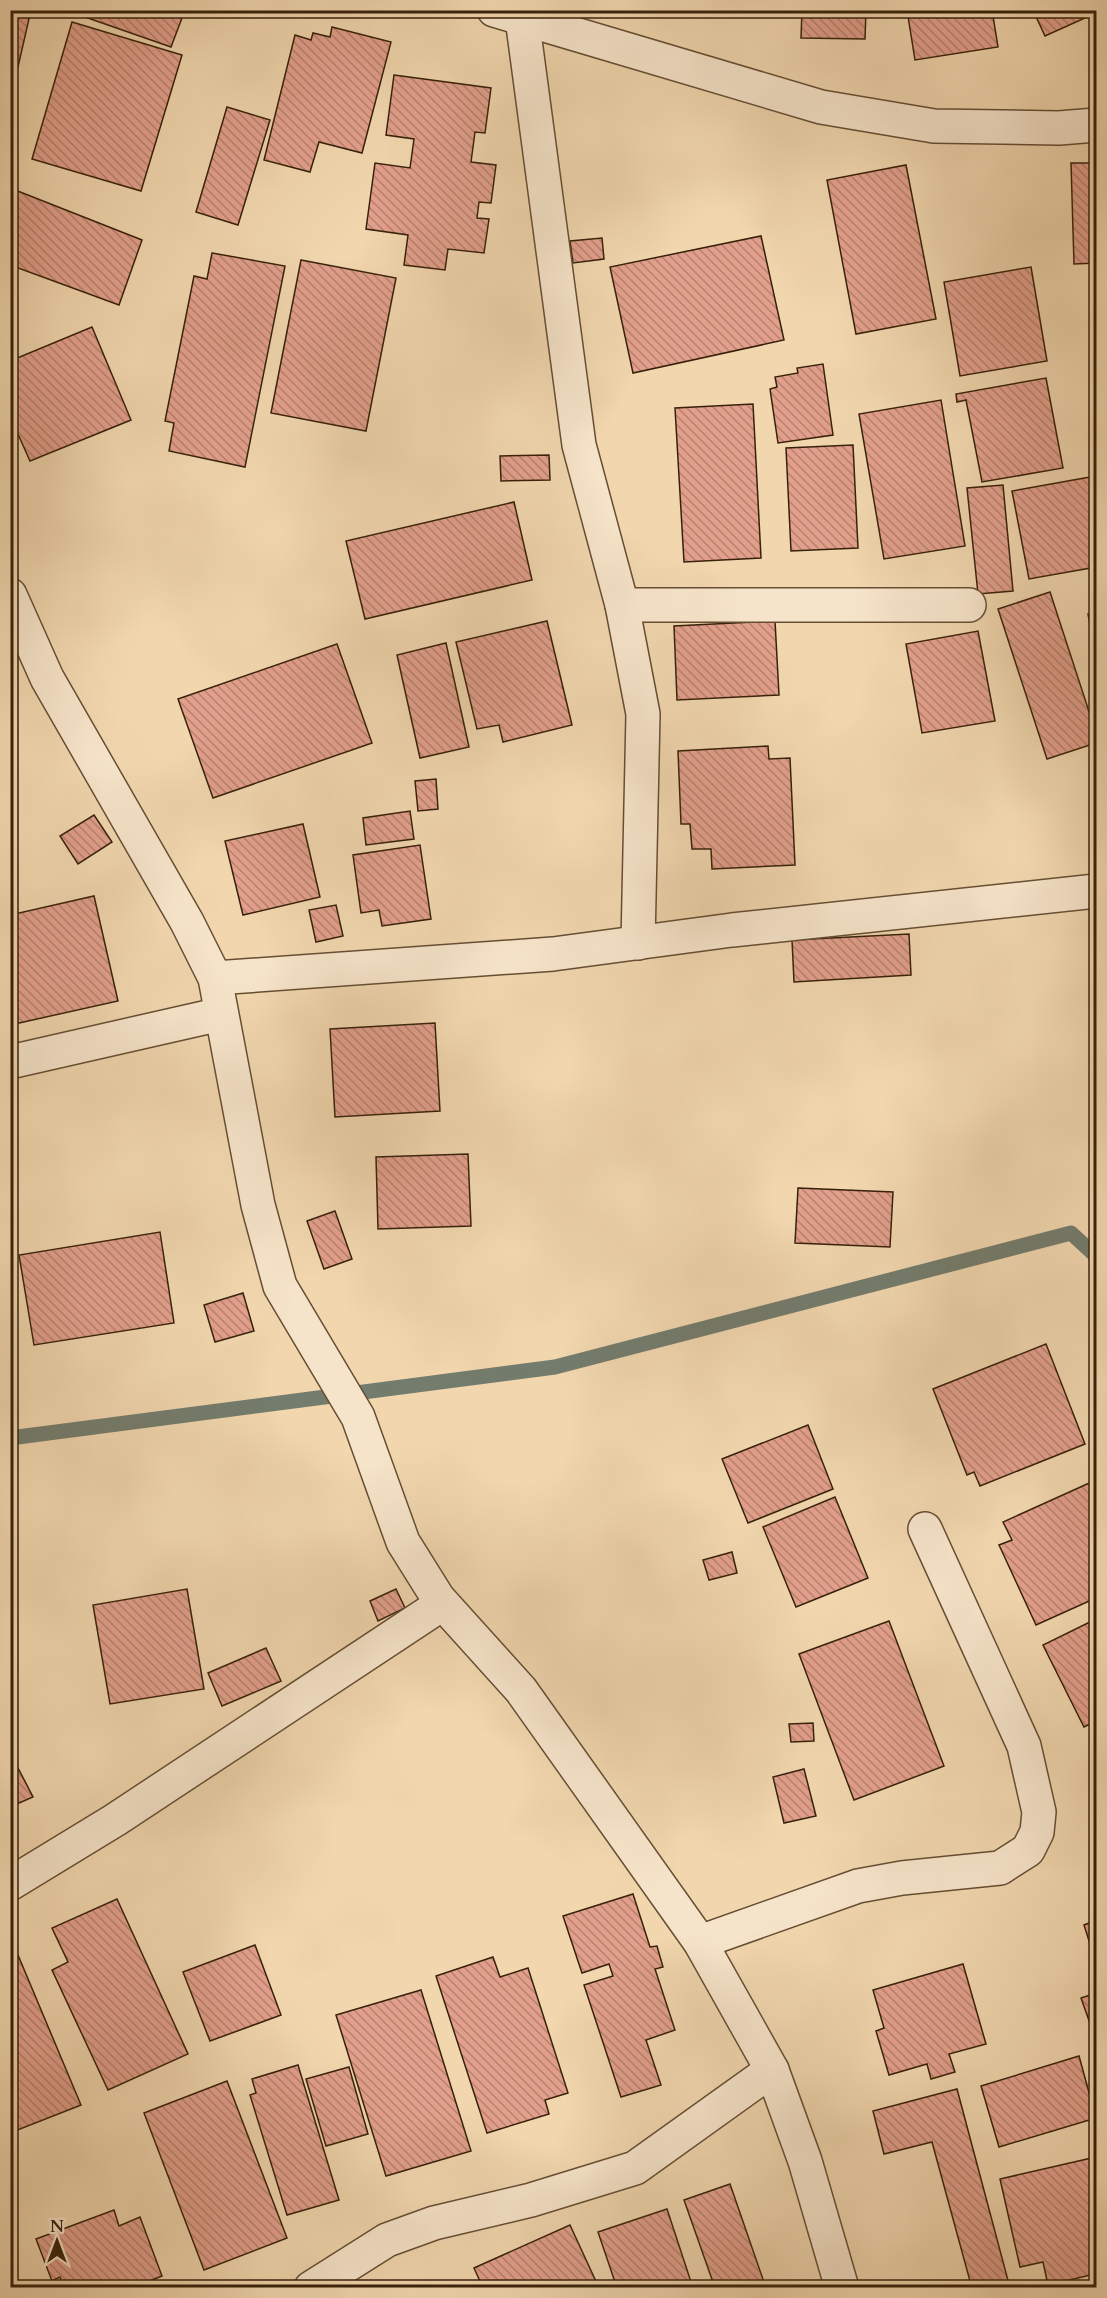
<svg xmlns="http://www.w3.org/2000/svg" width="1107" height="2298" font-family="Cardo,serif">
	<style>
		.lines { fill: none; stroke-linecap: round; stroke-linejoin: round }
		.stream { stroke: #737c6d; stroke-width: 15 }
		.building { fill: url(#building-back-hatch); stroke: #37210a; stroke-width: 1.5 }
		.street-casing { stroke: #664e33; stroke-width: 36 }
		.street { stroke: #f6e4ca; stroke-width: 33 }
	</style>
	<defs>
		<pattern id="building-back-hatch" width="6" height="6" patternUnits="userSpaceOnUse" patternTransform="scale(1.5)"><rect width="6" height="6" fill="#e29f8b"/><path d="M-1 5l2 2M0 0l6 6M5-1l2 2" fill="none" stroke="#b88170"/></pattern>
	</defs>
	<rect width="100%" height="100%" fill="#f1d6ae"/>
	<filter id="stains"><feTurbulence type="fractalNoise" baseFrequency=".00333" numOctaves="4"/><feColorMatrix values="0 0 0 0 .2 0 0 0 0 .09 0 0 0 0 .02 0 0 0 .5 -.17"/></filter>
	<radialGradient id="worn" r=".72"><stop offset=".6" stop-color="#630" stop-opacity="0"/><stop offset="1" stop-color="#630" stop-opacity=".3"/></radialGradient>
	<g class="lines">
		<path class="stream" d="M 10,1438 L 555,1367 L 1071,1233 L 1096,1256"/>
	</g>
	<g class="building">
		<path d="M 10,10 L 31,10 L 10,102 Z"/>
		<path d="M 88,10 L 185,10 L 171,47 L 85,17 Z"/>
		<path d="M 802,10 L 866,10 L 865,39 L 801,38 Z"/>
		<path d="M 907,10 L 992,10 L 998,47 L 915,60 Z"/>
		<path d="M 1033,10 L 1096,10 L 1096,13 L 1045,36 Z"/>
		<path d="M 72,22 L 182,55 L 141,191 L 32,159 Z"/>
		<path d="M 332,27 L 391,42 L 362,153 L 319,142 L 310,172 L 264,160 L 295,35 L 311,40 L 313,33 L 330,37 Z"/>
		<path d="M 394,75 L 491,88 L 485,133 L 475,132 L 471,162 L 496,165 L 491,203 L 479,202 L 477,218 L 489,219 L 484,253 L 448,249 L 445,270 L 404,265 L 408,235 L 366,229 L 375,163 L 410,168 L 414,139 L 386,135 Z"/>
		<path d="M 227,107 L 270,120 L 238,225 L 196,212 Z"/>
		<path d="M 1071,163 L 1096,163 L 1096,263 L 1074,264 Z"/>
		<path d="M 906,165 L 936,319 L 856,334 L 827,180 Z"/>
		<path d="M 10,188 L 142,240 L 119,305 L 10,265 Z"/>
		<path d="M 761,236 L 784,340 L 633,373 L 610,267 Z"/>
		<path d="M 602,238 L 604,259 L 573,263 L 570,241 Z"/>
		<path d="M 212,253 L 285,266 L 245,467 L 169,451 L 174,423 L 165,421 L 194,276 L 207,279 Z"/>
		<path d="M 301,260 L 396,278 L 366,431 L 271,413 Z"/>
		<path d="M 1031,267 L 1047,361 L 960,376 L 944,282 Z"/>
		<path d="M 92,327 L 131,420 L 30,461 L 10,416 L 10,361 Z"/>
		<path d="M 823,364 L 833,435 L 778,443 L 770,389 L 777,387 L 775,377 L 798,373 L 797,368 Z"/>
		<path d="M 1046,378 L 1063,468 L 982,482 L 966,400 L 957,402 L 956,394 Z"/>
		<path d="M 941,400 L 965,546 L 884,559 L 859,414 Z"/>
		<path d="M 753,404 L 761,558 L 684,562 L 675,408 Z"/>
		<path d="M 853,445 L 858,548 L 791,551 L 786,448 Z"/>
		<path d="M 549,455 L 550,480 L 501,481 L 500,456 Z"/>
		<path d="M 1096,476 L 1096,567 L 1029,579 L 1012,491 Z"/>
		<path d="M 1003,485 L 1013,591 L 978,594 L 967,488 Z"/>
		<path d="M 514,502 L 532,580 L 365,619 L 346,541 Z"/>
		<path d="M 1050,592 L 1096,733 L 1096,743 L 1047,759 L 998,609 Z"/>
		<path d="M 1096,612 L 1096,656 L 1088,614 Z"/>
		<path d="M 547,621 L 572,725 L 503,742 L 499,725 L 477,729 L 456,642 Z"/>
		<path d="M 775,621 L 779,695 L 677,700 L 674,626 Z"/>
		<path d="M 978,631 L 995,721 L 922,733 L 906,644 Z"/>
		<path d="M 446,643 L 469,747 L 420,758 L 397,655 Z"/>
		<path d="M 337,644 L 372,743 L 213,798 L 178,699 Z"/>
		<path d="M 768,746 L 769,759 L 790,758 L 795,865 L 712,869 L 711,849 L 692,849 L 690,824 L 681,824 L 678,751 Z"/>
		<path d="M 436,779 L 438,809 L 418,811 L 415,781 Z"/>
		<path d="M 410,811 L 414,839 L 366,845 L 363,818 Z"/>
		<path d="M 94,815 L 112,842 L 78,864 L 60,836 Z"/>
		<path d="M 303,824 L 320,897 L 243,915 L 225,841 Z"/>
		<path d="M 420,845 L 431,919 L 382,926 L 379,910 L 361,913 L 353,855 Z"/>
		<path d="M 94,896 L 118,1001 L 10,1025 L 10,915 Z"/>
		<path d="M 336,905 L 343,936 L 316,942 L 309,910 Z"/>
		<path d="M 909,934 L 911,975 L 794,982 L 792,940 Z"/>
		<path d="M 435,1023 L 440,1111 L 335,1117 L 330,1029 Z"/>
		<path d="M 468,1154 L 471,1226 L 378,1229 L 376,1157 Z"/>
		<path d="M 798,1188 L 893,1192 L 890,1247 L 795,1243 Z"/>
		<path d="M 335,1211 L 352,1259 L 324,1269 L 307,1221 Z"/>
		<path d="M 160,1232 L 174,1323 L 34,1345 L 19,1255 Z"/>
		<path d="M 243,1293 L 254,1331 L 215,1342 L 204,1305 Z"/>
		<path d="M 1046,1344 L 1085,1444 L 980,1486 L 974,1472 L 967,1475 L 933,1389 Z"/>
		<path d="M 808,1425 L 833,1489 L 748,1523 L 722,1459 Z"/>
		<path d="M 1096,1480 L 1096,1598 L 1036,1625 L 999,1545 L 1012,1540 L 1003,1522 Z"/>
		<path d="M 835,1497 L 868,1578 L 796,1607 L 763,1527 Z"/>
		<path d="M 732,1552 L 737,1573 L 709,1580 L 703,1560 Z"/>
		<path d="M 187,1589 L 204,1689 L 110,1704 L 93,1605 Z"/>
		<path d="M 396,1589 L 405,1608 L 378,1621 L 370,1601 Z"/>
		<path d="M 1096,1619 L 1096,1721 L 1084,1727 L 1043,1645 Z"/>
		<path d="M 889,1621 L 944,1766 L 854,1800 L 799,1654 Z"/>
		<path d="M 266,1648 L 281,1681 L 222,1706 L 208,1673 Z"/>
		<path d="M 813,1723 L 814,1741 L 791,1742 L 789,1724 Z"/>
		<path d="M 17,1766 L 33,1797 L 10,1807 L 10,1769 Z"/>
		<path d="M 804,1769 L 816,1816 L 784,1823 L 773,1777 Z"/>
		<path d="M 633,1894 L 650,1947 L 657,1946 L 663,1967 L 655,1969 L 675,2030 L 646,2040 L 661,2085 L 621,2097 L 584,1985 L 613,1976 L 609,1964 L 582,1973 L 563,1916 Z"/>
		<path d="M 117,1899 L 188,2054 L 108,2090 L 52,1970 L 68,1962 L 52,1928 Z"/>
		<path d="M 1096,1920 L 1096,1963 L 1084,1925 Z"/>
		<path d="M 10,1936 L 81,2105 L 10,2133 Z"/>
		<path d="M 255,1945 L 281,2015 L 210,2041 L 183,1972 Z"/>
		<path d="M 493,1957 L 500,1977 L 528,1968 L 568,2093 L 545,2100 L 549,2114 L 487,2133 L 436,1976 Z"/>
		<path d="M 963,1964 L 986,2044 L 949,2054 L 955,2072 L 931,2079 L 927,2064 L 889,2075 L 876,2031 L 884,2028 L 873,1990 Z"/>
		<path d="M 421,1990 L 471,2151 L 386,2176 L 336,2015 Z"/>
		<path d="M 1096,1993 L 1096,2028 L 1092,2029 L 1081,1998 Z"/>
		<path d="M 1079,2056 L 1096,2118 L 999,2147 L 981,2086 Z"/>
		<path d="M 298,2065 L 339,2200 L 287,2215 L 250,2095 L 256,2093 L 252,2079 Z"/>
		<path d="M 349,2067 L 368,2134 L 326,2146 L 306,2079 Z"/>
		<path d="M 227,2081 L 287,2238 L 204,2270 L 144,2113 Z"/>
		<path d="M 957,2089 L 1010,2288 L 946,2288 L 970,2281 L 932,2142 L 884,2154 L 873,2111 Z"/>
		<path d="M 1096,2157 L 1096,2253 L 1090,2255 L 1095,2274 L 1048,2285 L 1043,2262 L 1020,2267 L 1000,2179 Z"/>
		<path d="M 730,2184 L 766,2288 L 715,2288 L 684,2200 Z"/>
		<path d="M 667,2209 L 693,2288 L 617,2288 L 598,2232 Z"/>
		<path d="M 114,2210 L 119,2226 L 140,2217 L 162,2276 L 132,2288 L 64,2288 L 60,2277 L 52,2281 L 36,2239 Z"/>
		<path d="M 570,2225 L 599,2288 L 483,2288 L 474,2268 Z"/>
	</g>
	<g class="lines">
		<defs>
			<g id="street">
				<path d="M 494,10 L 821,107 L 934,126 L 1059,128 L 1096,125"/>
				<path d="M 522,18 L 579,445 L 622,605 L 643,714 L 638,943"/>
				<path d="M 10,595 L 47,678 L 187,922 L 215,978 L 258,1205 L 280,1286 L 358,1417 L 403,1542 L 438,1598 L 521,1690 L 700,1942 L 772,2070 L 805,2161 L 842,2288"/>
				<path d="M 622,605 L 969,605"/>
				<path d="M 215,978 L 553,954 L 732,930 L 1096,891"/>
				<path d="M 10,1062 L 221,1014"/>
				<path d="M 10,1884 L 115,1820 L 442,1604"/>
				<path d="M 700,1942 L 858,1886 L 902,1878 L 1000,1868 L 1028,1850 L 1037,1832 L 1039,1812 L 1024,1746 L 925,1529"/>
				<path d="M 311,2288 L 387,2240 L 434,2223 L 531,2200 L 635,2168 L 772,2070"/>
			</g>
		</defs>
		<use href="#street" class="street-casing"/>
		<use href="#street" class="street"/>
	</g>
	<rect width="1107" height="2298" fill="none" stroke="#f1d6ae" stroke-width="36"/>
	<rect x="12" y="12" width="1083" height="2274" fill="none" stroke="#37210a" stroke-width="3"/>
	<rect x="18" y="18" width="1071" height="2262" fill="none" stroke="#37210a" stroke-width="1.5"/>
	<g transform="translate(57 2241)" stroke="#f6e4ca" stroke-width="4.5" paint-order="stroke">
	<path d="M0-4.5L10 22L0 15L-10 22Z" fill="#37210a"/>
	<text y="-9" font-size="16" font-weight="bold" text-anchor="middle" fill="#37210a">N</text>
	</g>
	<rect width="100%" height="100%" filter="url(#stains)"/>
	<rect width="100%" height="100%" fill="url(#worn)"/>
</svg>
